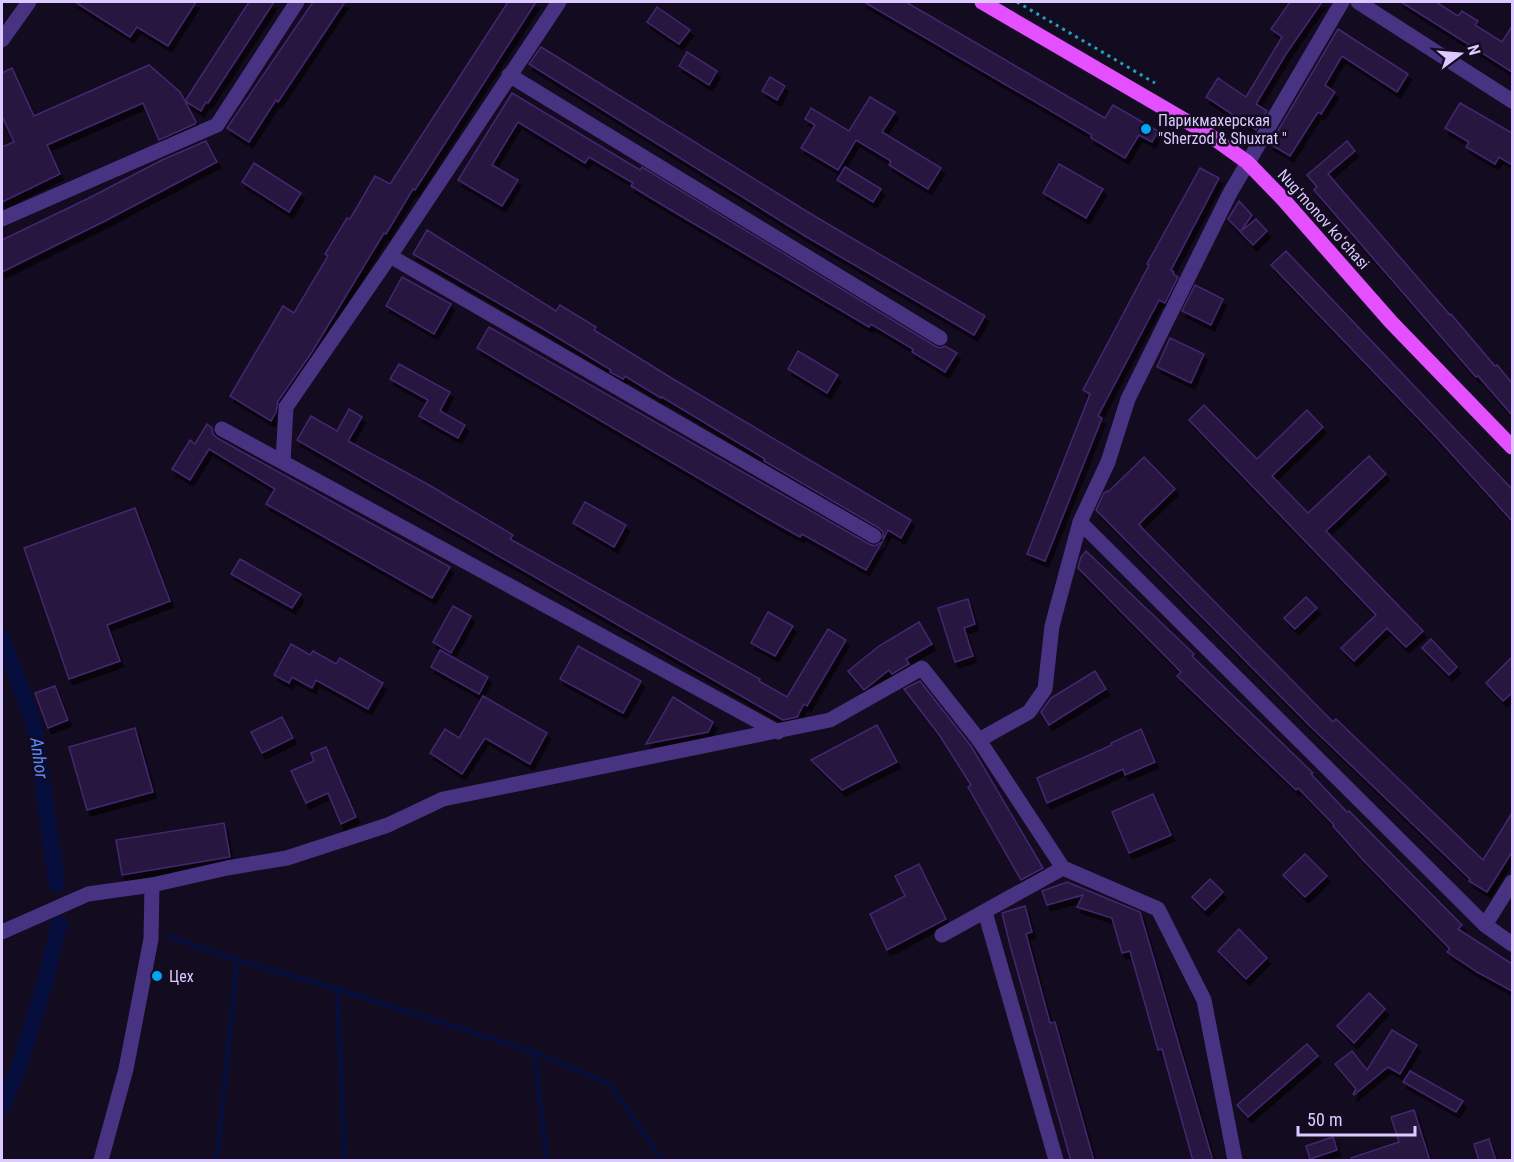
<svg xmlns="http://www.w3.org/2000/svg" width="1514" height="1162" font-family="'Roboto Condensed',sans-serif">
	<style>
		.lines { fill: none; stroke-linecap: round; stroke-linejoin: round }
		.stream { stroke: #060e3d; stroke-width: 4.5 }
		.canal { stroke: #060e3d; stroke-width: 16 }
		.building { fill: #281641; stroke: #45266f; stroke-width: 1.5; filter: url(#shadow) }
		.path { stroke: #259fb6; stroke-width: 3; stroke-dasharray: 3 4.5; stroke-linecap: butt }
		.minor { stroke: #473381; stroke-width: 15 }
		.major { stroke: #e450ff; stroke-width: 15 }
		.poi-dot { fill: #00a5f4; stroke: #130b1f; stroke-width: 2 }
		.labels { text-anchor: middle; stroke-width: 5; stroke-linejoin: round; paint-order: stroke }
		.poi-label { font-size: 16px; fill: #dbc9ff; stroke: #130b1f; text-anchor: start }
		.street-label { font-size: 16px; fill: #dbc9ff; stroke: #130b1f }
		.water-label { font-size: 18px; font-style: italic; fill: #578cff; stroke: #130b1f }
	</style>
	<defs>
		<filter id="shadow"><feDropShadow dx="3.5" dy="6" stdDeviation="0" flood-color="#0009"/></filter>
	</defs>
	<rect width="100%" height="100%" fill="#130b1f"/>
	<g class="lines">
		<g class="stream">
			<path d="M 59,928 L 67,927"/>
			<path d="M 168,936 L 237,960 L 337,989 L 534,1052 L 610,1084 L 662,1160"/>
			<path d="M 337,989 L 345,1160"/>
			<path d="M 534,1052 L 547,1160"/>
			<path d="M 217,1160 L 237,960"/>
		</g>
		<g class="canal">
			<path d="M 2,638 L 34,724 L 57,884"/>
			<path d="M 2,1108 L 18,1070 L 46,980 L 59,923"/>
		</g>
	</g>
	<g class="building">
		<path d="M 75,2 L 196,2 L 168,46 L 137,27 L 130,37 Z"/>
		<path d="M 249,2 L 274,2 L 208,103 L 206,102 L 201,111 L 185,101 L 196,122 L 195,124 L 159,140 L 143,103 L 47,145 L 60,174 L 2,202 L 2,147 L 14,142 L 2,116 L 2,73 L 12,68 L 34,116 L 149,65 L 180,92 L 185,101 Z"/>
		<path d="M 313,2 L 345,2 L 278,102 L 276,100 L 249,142 L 227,128 Z"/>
		<path d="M 508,2 L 536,2 L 415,190 L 413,189 L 386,234 L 384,233 L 312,352 L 278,401 L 276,412 L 271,421 L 230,396 L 283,306 L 294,313 L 328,256 L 325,254 L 347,218 L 350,219 L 375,176 L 390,184 Z"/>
		<path d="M 864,2 L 906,2 L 1103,117 L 1105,118 L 1113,105 L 1158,131 L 1152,142 L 1139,135 L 1125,158 L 1091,138 L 1092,135 Z"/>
		<path d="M 1290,2 L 1322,2 L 1286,54 L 1256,104 L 1267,111 L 1256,130 L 1206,97 L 1218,78 L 1246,97 L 1282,37 L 1271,29 Z"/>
		<path d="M 1401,2 L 1436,2 L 1458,16 L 1462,11 L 1478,21 L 1475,25 L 1502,42 L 1512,26 L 1512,72 Z"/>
		<path d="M 657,7 L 690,30 L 679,44 L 647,22 Z"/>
		<path d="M 1338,29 L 1408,74 L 1397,92 L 1342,56 L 1325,85 L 1335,92 L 1321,114 L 1318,112 L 1290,156 L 1270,144 Z"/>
		<path d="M 541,47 L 816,217 L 985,316 L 974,335 L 805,236 L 529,64 Z"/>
		<path d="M 687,52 L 717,71 L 709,85 L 679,66 Z"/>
		<path d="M 770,77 L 785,86 L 777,100 L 762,91 Z"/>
		<path d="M 512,93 L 640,170 L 642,167 L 935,346 L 940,348 L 945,346 L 957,353 L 945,372 L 912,352 L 913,349 L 871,324 L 869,327 L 669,209 L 631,186 L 633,183 L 589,157 L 585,163 L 518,122 L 492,165 L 518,180 L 502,206 L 458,180 Z"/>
		<path d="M 870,97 L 895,112 L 882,132 L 941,168 L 928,189 L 889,165 L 891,161 L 856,140 L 838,170 L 801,148 L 815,125 L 805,119 L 811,108 L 849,131 Z"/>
		<path d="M 1460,103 L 1512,133 L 1512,165 L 1499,157 L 1495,164 L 1466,147 L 1469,142 L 1445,128 Z"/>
		<path d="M 206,141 L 217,162 L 105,221 L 2,272 L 2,240 L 91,197 L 162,160 Z"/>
		<path d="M 1347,141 L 1355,151 L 1328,174 L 1450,315 L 1451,314 L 1495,366 L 1497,365 L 1512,383 L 1512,415 L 1478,376 L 1476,377 L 1314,190 L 1317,187 L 1307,175 Z"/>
		<path d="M 254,163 L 301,193 L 289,212 L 242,182 Z"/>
		<path d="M 1059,164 L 1103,189 L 1086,218 L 1043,193 Z"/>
		<path d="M 845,167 L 881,189 L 873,202 L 837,180 Z"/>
		<path d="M 1200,168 L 1219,178 L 1171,270 L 1174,272 L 1173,274 L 1178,277 L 1165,303 L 1159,300 L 1098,416 L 1102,418 L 1045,561 L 1027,554 L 1090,394 L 1083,390 L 1149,265 L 1147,264 Z"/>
		<path d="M 1239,201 L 1252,215 L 1241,231 L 1256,219 L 1267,231 L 1253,245 L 1228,219 Z"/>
		<path d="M 427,230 L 556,311 L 560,305 L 596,327 L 594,330 L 673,379 L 911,520 L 901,538 L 888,530 L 883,540 L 883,532 L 879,528 L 764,461 L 765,459 L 662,397 L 661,398 L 625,376 L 623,379 L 610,372 L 611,370 L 545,330 L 413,254 Z"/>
		<path d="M 1286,251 L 1512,489 L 1512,521 L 1438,439 L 1271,265 Z"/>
		<path d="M 402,277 L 451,304 L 434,334 L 386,306 Z"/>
		<path d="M 1195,285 L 1223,299 L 1211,325 L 1182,311 Z"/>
		<path d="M 489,327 L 869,544 L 875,546 L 882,542 L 866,570 L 802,534 L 800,537 L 763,516 L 477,348 Z"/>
		<path d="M 1170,338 L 1204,354 L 1191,383 L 1157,367 Z"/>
		<path d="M 798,351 L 838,375 L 827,393 L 788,369 Z"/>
		<path d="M 399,364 L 450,392 L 440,411 L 465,425 L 458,438 L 419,416 L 428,400 L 390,379 Z"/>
		<path d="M 1204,405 L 1257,459 L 1307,410 L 1323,427 L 1272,476 L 1308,513 L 1369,456 L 1386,474 L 1326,531 L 1423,631 L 1406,647 L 1387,628 L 1354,661 L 1341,648 L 1376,615 L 1189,420 Z"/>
		<path d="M 349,409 L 362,417 L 348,441 L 429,485 L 513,535 L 510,539 L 760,679 L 759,681 L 787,697 L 828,629 L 846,640 L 807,706 L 804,704 L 797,717 L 783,720 L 297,440 L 311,416 L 337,431 Z"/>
		<path d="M 207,424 L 212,428 L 213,434 L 217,438 L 450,567 L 432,598 L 266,504 L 275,489 L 209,449 L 190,480 L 172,469 L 190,440 L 195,444 Z"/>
		<path d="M 1144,457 L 1175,489 L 1139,524 L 1142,528 L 1333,722 L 1336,719 L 1483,860 L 1512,813 L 1512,852 L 1487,892 L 1469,881 L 1470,879 L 1311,727 L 1096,510 L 1104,493 L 1107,491 L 1108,492 Z"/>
		<path d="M 585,502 L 626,525 L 614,547 L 573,523 Z"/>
		<path d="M 135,508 L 170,601 L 107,625 L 120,661 L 69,679 L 24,548 Z"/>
		<path d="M 1086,551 L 1194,654 L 1192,656 L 1313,773 L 1311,774 L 1347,812 L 1349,811 L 1462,925 L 1458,929 L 1512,964 L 1512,991 L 1477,972 L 1447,952 L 1450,949 L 1363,860 L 1333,826 L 1334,825 L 1298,788 L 1296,790 L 1177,676 L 1181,672 L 1078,568 L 1081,557 Z"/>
		<path d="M 240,559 L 301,594 L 292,608 L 231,574 Z"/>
		<path d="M 1306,597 L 1317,608 L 1295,629 L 1284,618 Z"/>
		<path d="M 968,599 L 975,624 L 964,628 L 973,656 L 955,662 L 938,608 Z"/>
		<path d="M 453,606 L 471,616 L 451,653 L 433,642 Z"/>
		<path d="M 768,612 L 793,626 L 775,656 L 751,643 Z"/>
		<path d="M 919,622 L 932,644 L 906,659 L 909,664 L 892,674 L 889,670 L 864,690 L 848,671 L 879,646 Z"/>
		<path d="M 1431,639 L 1457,667 L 1449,675 L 1422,648 Z"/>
		<path d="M 291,644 L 310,655 L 313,651 L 336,664 L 340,658 L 383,683 L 368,709 L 316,680 L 312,688 L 292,677 L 289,683 L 274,675 Z"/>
		<path d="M 578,646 L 641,681 L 623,713 L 560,679 Z"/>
		<path d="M 440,650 L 488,677 L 479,694 L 431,667 Z"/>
		<path d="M 1512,657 L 1512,693 L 1503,701 L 1486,683 Z"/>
		<path d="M 1095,671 L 1106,689 L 1049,725 L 1041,712 L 1051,698 Z"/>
		<path d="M 920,681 L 971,746 L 1043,868 L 1021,880 L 968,787 L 971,785 L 940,736 L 904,689 Z"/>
		<path d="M 55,686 L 68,720 L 48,728 L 35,693 Z"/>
		<path d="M 483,696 L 547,733 L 530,764 L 485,738 L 462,774 L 430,753 L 445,729 L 459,738 Z"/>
		<path d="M 673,697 L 713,722 L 708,732 L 646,744 Z"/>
		<path d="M 282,717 L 293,738 L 262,753 L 251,732 Z"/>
		<path d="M 877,725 L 897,762 L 842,790 L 811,760 Z"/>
		<path d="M 135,728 L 153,792 L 87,810 L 69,747 Z"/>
		<path d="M 1141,729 L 1155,762 L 1125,775 L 1123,769 L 1047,803 L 1037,778 L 1112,745 L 1111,743 Z"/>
		<path d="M 326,747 L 356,817 L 341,824 L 328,793 L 306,803 L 291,771 L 314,761 L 311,753 Z"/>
		<path d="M 1153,794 L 1171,835 L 1129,853 L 1112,812 Z"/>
		<path d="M 224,823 L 230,857 L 122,875 L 116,840 Z"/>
		<path d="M 1305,854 L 1327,876 L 1305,897 L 1283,875 Z"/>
		<path d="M 919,864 L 946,919 L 887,950 L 870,914 L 905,896 L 895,876 Z"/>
		<path d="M 1210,879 L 1223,892 L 1205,910 L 1192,897 Z"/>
		<path d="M 1067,882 L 1140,912 L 1213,1161 L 1193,1161 L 1162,1049 L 1158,1050 L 1130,951 L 1122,953 L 1112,918 L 1077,907 L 1083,895 L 1047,905 L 1042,891 Z"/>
		<path d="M 1025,906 L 1032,932 L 1026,934 L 1050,1023 L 1055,1022 L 1094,1161 L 1071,1161 L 1010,945 L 1002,913 Z"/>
		<path d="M 1239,929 L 1267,958 L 1246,979 L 1218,951 Z"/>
		<path d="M 1369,993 L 1385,1009 L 1354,1043 L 1337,1026 Z"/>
		<path d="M 1392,1030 L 1417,1045 L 1400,1074 L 1388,1067 L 1354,1095 L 1353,1094 L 1356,1089 L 1335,1064 L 1352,1051 L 1367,1070 Z"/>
		<path d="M 1307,1044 L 1318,1056 L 1248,1117 L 1237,1105 Z"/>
		<path d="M 1410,1071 L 1463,1101 L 1456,1112 L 1403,1082 Z"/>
		<path d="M 1414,1110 L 1430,1161 L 1351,1161 L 1351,1158 L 1399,1142 L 1391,1117 Z"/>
		<path d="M 1333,1137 L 1337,1150 L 1310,1159 L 1306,1146 Z"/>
		<path d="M 1489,1139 L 1496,1161 L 1479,1161 L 1474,1144 Z"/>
	</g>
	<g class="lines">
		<path class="path" d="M 1017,2 L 1155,83"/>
		<g class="minor">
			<path d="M 1358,2 L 1512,101"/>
			<path d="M 2,40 L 29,2"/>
			<path d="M 509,75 L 940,338"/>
			<path d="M 2,219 L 217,125 L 297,2"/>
			<path d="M 390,256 L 874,536"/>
			<path d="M 222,429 L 778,732"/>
			<path d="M 283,462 L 286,407 L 390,256 L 559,2"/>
			<path d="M 1080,522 L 1485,925 L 1512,944"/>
			<path d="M 979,740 L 1029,712 L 1045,689 L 1052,626 L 1080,522 L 1108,462 L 1128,399 L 1230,193 L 1342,2"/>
			<path d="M 985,912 L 1056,1160"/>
			<path d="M 1485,925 L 1512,882"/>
			<path d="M 2,932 L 88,894 L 152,885 L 227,868 L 287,858 L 388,825 L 443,799 L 830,720 L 922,668 L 979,740 L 1063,868 L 1158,909 L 1204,1000 L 1235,1160"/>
			<path d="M 942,935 L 1063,868"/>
			<path d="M 101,1160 L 126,1069 L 151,939 L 152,885"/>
		</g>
		<path class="major" d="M 982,2 L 1205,132 L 1247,162 L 1282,198 L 1391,322 L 1512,447"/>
	</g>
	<g class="poi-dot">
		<circle cx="1146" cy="129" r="6"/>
		<circle cx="157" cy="976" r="6"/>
	</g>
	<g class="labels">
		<g class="poi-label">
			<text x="1158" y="126">Парикмахерская<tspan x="1158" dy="18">"Sherzod &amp; Shuxrat "</tspan></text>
			<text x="169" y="982">Цех</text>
		</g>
		<g class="street-label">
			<text transform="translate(1324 219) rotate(48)" y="6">Nugʻmonov koʻchasi</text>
		</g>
		<g class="water-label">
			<text transform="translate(39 758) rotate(82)" y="6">Anhor</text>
		</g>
	</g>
	<rect width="1514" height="1162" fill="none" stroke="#dbc9ff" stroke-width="6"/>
	<g transform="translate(1460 54) rotate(74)" stroke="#130b1f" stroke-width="4.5" paint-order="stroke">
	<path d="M0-4.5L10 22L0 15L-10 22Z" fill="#dbc9ff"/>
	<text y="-9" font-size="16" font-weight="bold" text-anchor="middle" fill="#dbc9ff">N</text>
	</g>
	<path d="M1298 1126v9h117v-9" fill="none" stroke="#dbc9ff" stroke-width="3"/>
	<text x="1307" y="1126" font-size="18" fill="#dbc9ff" stroke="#130b1f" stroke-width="4.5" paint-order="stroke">50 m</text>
</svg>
